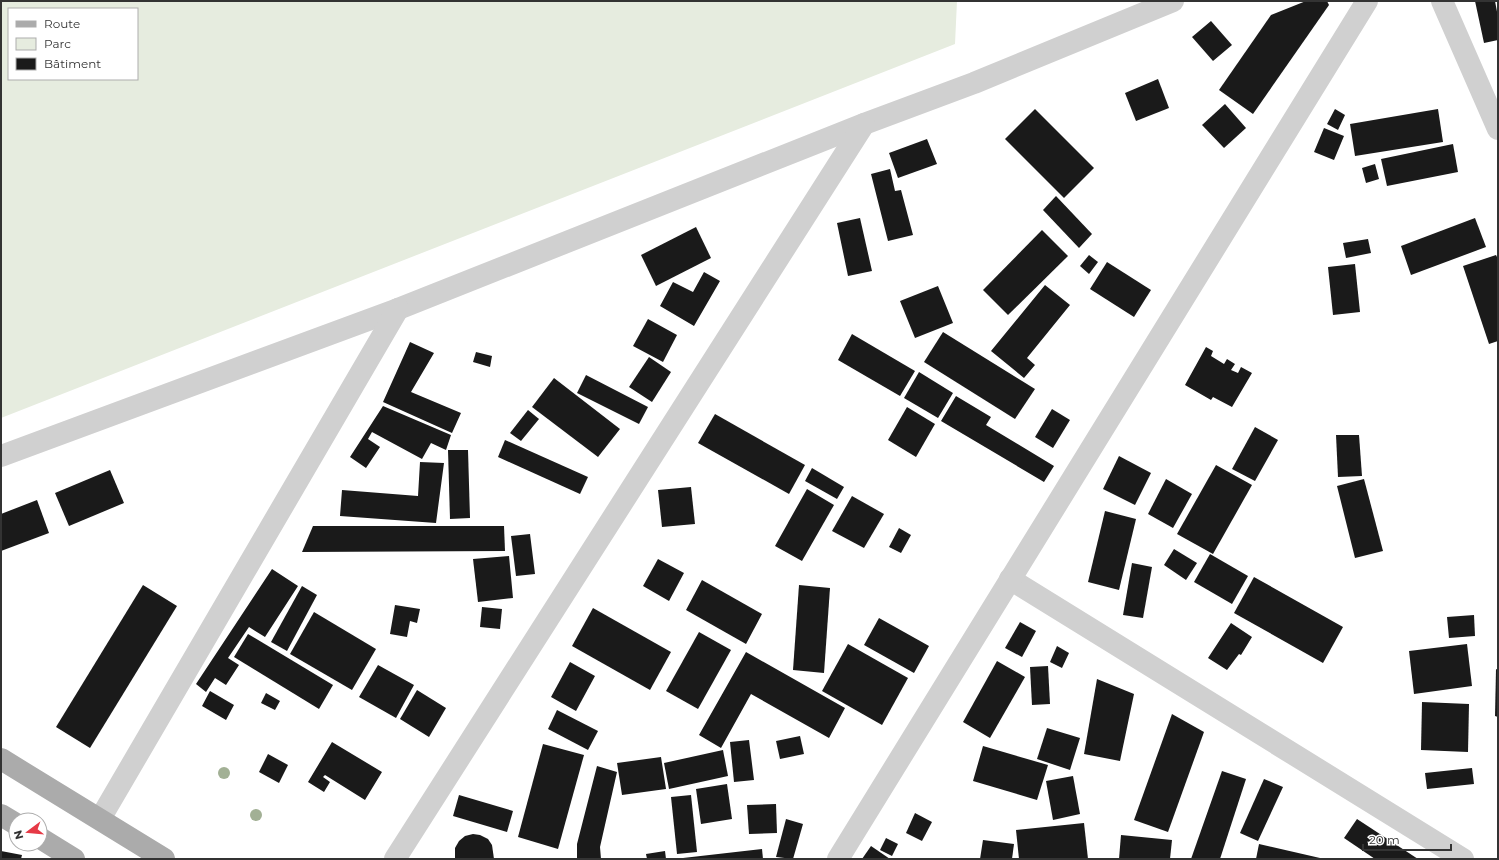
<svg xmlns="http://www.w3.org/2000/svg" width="1499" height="860" font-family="Montserrat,sans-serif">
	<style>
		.green { fill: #e6ecdf; fill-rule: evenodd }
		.building { fill: #1a1a1a }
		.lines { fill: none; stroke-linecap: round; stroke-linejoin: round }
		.minor { stroke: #d0d0d0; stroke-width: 22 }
		.primary { stroke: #ababab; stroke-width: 22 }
		.tree { fill: #a2b095 }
	</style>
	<rect width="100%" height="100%" fill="#fff"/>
	<path class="green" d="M 1,1 L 957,1 L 955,44 L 1,418 ZM 9,9 L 137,9 L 137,79 L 9,79 Z"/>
	<g class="building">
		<path d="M 1306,1 L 1327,1 L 1329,5 L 1253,114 L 1219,90 L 1271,15 Z"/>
		<path d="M 1475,1 L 1495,1 L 1498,17 L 1498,40 L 1484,43 Z"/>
		<path d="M 1211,21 L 1232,45 L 1213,61 L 1192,37 Z"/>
		<path d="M 1158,79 L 1169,108 L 1136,121 L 1125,93 Z"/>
		<path d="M 1225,104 L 1246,128 L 1224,148 L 1202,125 Z"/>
		<path d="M 1035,109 L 1094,168 L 1064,198 L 1005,139 Z"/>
		<path d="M 1335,109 L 1345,115 L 1338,130 L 1327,124 Z"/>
		<path d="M 1438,109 L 1443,142 L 1355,156 L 1350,124 Z"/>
		<path d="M 1324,128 L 1344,136 L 1334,160 L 1314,152 Z"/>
		<path d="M 927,139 L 937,164 L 898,178 L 889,153 Z"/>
		<path d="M 1453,144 L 1458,172 L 1387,186 L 1381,159 Z"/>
		<path d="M 1375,164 L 1379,179 L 1366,183 L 1362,168 Z"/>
		<path d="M 890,169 L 895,191 L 901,190 L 913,235 L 888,241 L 871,174 Z"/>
		<path d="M 1056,196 L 1092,234 L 1079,248 L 1043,210 Z"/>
		<path d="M 860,218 L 872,271 L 848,276 L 837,223 Z"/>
		<path d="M 1475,218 L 1486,247 L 1411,275 L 1401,246 Z"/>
		<path d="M 696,227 L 711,258 L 656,286 L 641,255 Z"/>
		<path d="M 1042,230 L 1068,256 L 1008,315 L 983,290 Z"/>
		<path d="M 1368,239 L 1371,253 L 1346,258 L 1343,243 Z"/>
		<path d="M 1089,255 L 1098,262 L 1089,274 L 1080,266 Z"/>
		<path d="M 1496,255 L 1498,259 L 1498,341 L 1489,344 L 1463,266 Z"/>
		<path d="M 1107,262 L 1151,290 L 1134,317 L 1090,289 Z"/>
		<path d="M 1355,264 L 1360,312 L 1333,315 L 1328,267 Z"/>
		<path d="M 704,272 L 720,281 L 694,326 L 660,306 L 673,282 L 693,292 Z"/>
		<path d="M 1045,285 L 1070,305 L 1027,358 L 1035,365 L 1024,378 L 991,351 Z"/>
		<path d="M 938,286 L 953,323 L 915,338 L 900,301 Z"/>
		<path d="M 648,319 L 677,335 L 663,362 L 633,346 Z"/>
		<path d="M 943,332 L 1035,389 L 1015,419 L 924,362 Z"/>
		<path d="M 852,334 L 915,371 L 900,396 L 838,360 Z"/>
		<path d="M 410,342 L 434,353 L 411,392 L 461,413 L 452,433 L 383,402 Z"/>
		<path d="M 1206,347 L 1213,351 L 1211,356 L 1224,364 L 1227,359 L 1235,364 L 1231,370 L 1238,373 L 1241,367 L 1252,373 L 1232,407 L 1213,397 L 1211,400 L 1185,385 Z"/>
		<path d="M 476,352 L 492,356 L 490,367 L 473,362 Z"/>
		<path d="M 649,357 L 671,372 L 652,402 L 629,387 Z"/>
		<path d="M 919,372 L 953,393 L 938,418 L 904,398 Z"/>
		<path d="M 586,375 L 648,407 L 639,424 L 577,393 Z"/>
		<path d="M 554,378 L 620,429 L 598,457 L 532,407 Z"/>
		<path d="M 956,396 L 991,417 L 986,425 L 1054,466 L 1044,482 L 941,421 Z"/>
		<path d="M 383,406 L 451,435 L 446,450 L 431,443 L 422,459 L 372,432 L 368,439 L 380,447 L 366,468 L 350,457 Z"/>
		<path d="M 907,407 L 935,424 L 916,457 L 888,440 Z"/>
		<path d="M 1052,409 L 1070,420 L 1053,448 L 1035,437 Z"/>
		<path d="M 528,410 L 539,419 L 521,441 L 510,433 Z"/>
		<path d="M 715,414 L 805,465 L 789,494 L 698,443 Z"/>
		<path d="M 1255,427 L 1278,440 L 1255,481 L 1232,469 Z"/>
		<path d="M 1336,435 L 1359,435 L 1362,476 L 1338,477 Z"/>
		<path d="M 505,440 L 588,477 L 580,494 L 498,457 Z"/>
		<path d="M 448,450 L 468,450 L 470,518 L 450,519 Z"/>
		<path d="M 1119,456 L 1151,473 L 1135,505 L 1103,489 Z"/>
		<path d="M 420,462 L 444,463 L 436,523 L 340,516 L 342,490 L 418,496 Z"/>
		<path d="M 1216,465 L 1252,485 L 1213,554 L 1177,534 Z"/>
		<path d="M 812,468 L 844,487 L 837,499 L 805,481 Z"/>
		<path d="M 110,470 L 124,503 L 69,526 L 55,493 Z"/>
		<path d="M 1166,479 L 1192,494 L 1173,528 L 1148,514 Z"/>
		<path d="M 1364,479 L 1383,551 L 1355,558 L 1337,486 Z"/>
		<path d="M 691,487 L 695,524 L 662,527 L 658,490 Z"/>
		<path d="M 807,489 L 834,505 L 802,561 L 775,546 Z"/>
		<path d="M 852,496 L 884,514 L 864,548 L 832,531 Z"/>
		<path d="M 37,500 L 49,533 L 1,551 L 1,514 Z"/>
		<path d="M 1105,511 L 1136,519 L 1119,590 L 1088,582 Z"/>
		<path d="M 313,526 L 504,526 L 505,551 L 302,552 Z"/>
		<path d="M 899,528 L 911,535 L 901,553 L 889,547 Z"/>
		<path d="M 530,534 L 535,574 L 516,576 L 511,536 Z"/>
		<path d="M 1174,549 L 1197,563 L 1186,580 L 1164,565 Z"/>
		<path d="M 1210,554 L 1248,576 L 1232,604 L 1194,582 Z"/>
		<path d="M 509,556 L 513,598 L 478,602 L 473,559 Z"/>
		<path d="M 658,559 L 684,573 L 669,601 L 643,586 Z"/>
		<path d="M 1132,563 L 1152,567 L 1143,618 L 1123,615 Z"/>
		<path d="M 272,569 L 298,586 L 265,637 L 249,627 L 228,658 L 239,665 L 226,685 L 215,678 L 206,692 L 196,684 Z"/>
		<path d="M 1254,577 L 1343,627 L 1323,663 L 1234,613 Z"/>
		<path d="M 702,580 L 762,614 L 746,644 L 686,610 Z"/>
		<path d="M 143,585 L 177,606 L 90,748 L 56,727 Z"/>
		<path d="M 799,585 L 830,588 L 824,673 L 793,670 Z"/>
		<path d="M 302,586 L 317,595 L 287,651 L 271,642 Z"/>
		<path d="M 395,605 L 420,609 L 417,623 L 410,621 L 407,637 L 390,634 Z"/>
		<path d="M 482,607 L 502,609 L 500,629 L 480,627 Z"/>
		<path d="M 593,608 L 671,652 L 650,690 L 572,646 Z"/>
		<path d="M 314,612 L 376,649 L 352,690 L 290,654 Z"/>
		<path d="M 1474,615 L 1475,636 L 1449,638 L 1447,617 Z"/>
		<path d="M 879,618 L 929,646 L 914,673 L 864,645 Z"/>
		<path d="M 1020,622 L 1036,631 L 1022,657 L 1005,648 Z"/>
		<path d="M 1231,623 L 1252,637 L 1241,655 L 1239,654 L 1227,670 L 1208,658 Z"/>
		<path d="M 699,632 L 731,650 L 698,709 L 666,691 Z"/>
		<path d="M 248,634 L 333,685 L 319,709 L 234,657 Z"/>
		<path d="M 848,644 L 908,678 L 882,725 L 822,691 Z"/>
		<path d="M 1467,644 L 1472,686 L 1414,694 L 1409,651 Z"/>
		<path d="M 1057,646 L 1069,653 L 1062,668 L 1050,662 Z"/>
		<path d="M 746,652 L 845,708 L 829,738 L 751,694 L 721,748 L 699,735 Z"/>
		<path d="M 997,661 L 1025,677 L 990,738 L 963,722 Z"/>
		<path d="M 570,662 L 595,676 L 576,711 L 551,697 Z"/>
		<path d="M 378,665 L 414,685 L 396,718 L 359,697 Z"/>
		<path d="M 1048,666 L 1050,704 L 1032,705 L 1030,667 Z"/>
		<path d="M 1496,669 L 1498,670 L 1498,717 L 1495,716 Z"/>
		<path d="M 1097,679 L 1134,694 L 1120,761 L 1084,754 Z"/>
		<path d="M 417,690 L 446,708 L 429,737 L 400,719 Z"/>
		<path d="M 210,691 L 234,705 L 226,720 L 202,706 Z"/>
		<path d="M 266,693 L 280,701 L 275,710 L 261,703 Z"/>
		<path d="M 1422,702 L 1469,704 L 1468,752 L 1421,750 Z"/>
		<path d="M 557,710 L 598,731 L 588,750 L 548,729 Z"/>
		<path d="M 1172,714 L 1204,732 L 1168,832 L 1134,820 Z"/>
		<path d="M 1047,728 L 1080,738 L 1070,770 L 1037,759 Z"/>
		<path d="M 800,736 L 804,754 L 780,759 L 776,741 Z"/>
		<path d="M 749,740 L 754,780 L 734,782 L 730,742 Z"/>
		<path d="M 332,742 L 382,772 L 365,800 L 325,775 L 323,777 L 330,782 L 324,792 L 308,782 Z"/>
		<path d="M 543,744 L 584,755 L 558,849 L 518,837 Z"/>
		<path d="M 983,746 L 1048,765 L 1037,800 L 973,781 Z"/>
		<path d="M 723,750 L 728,776 L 669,789 L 664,763 Z"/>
		<path d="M 268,754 L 288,765 L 279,783 L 259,772 Z"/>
		<path d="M 661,757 L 666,789 L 622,795 L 617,763 Z"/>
		<path d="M 597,766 L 617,772 L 600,847 L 601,859 L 577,859 L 577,844 Z"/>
		<path d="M 1472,768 L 1474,784 L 1427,789 L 1425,773 Z"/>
		<path d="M 1222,771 L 1246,779 L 1220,859 L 1191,859 Z"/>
		<path d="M 1073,776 L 1080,814 L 1053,820 L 1046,781 Z"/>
		<path d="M 1264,779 L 1283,787 L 1258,841 L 1240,833 Z"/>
		<path d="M 727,784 L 732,819 L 701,824 L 696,789 Z"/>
		<path d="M 459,795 L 513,811 L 507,832 L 453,816 Z"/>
		<path d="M 691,795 L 697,852 L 677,854 L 671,797 Z"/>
		<path d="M 776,804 L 777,833 L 749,834 L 747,805 Z"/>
		<path d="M 915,813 L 932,822 L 922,841 L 906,833 Z"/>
		<path d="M 786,819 L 803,824 L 793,859 L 776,857 Z"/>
		<path d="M 1357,819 L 1418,859 L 1375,859 L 1344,838 Z"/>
		<path d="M 1084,823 L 1088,859 L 1019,859 L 1016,830 Z"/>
		<path d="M 473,834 L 480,835 L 488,839 L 492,845 L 494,859 L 455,859 L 455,848 L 459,841 L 465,836 Z"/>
		<path d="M 1121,835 L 1172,840 L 1170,859 L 1119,859 Z"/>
		<path d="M 886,838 L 898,844 L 892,856 L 880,850 Z"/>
		<path d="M 983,840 L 1014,844 L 1012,859 L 980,859 Z"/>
		<path d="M 1259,844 L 1320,858 L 1320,859 L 1256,859 Z"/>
		<path d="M 871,846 L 890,859 L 862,859 Z"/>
		<path d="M 762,849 L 763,859 L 683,859 L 683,858 Z"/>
		<path d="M 1,851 L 22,855 L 21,859 L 1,859 Z"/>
		<path d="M 665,851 L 666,859 L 647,859 L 646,854 Z"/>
	</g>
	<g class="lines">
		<g class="minor">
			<path d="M 1442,1 L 1498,129"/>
			<path d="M 1,456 L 398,309 L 864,124 L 974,83 L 1173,1"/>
			<path d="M 1010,579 L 1463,859"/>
			<path d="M 100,819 L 398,309"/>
			<path d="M 395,859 L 864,124"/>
			<path d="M 838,859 L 1367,1"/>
		</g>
		<g class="primary">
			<path d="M 1,759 L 164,859"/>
			<path d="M 1,815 L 16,824"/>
			<path d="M 40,838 L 74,859"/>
		</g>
	</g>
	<g class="tree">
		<circle cx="224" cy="773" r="6"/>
		<circle cx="256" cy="815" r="6"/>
	</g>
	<rect width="1499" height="860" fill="none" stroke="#333333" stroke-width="4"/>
	<rect x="8" y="8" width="130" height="72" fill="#ffffff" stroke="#adadad"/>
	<rect x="16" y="21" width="20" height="6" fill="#ababab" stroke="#adadad"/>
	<text x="44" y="28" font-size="12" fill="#333333">Route</text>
	<rect x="16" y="38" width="20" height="12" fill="#e6ecdf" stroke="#adadad"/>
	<text x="44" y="48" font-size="12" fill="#333333">Parc</text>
	<rect x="16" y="58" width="20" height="12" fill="#1a1a1a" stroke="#adadad"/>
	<text x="44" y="68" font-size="12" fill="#333333">Bâtiment</text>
	<g transform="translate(28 832) rotate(254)"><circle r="19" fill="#ffffff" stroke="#adadad"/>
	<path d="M0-3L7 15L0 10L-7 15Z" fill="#e63946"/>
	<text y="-6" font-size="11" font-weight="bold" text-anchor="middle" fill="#333333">N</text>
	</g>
	<path d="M1363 844v6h88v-6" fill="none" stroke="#333333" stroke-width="2"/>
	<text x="1369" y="844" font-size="12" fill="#333333" stroke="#ffffff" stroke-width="3" paint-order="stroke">20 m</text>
</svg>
